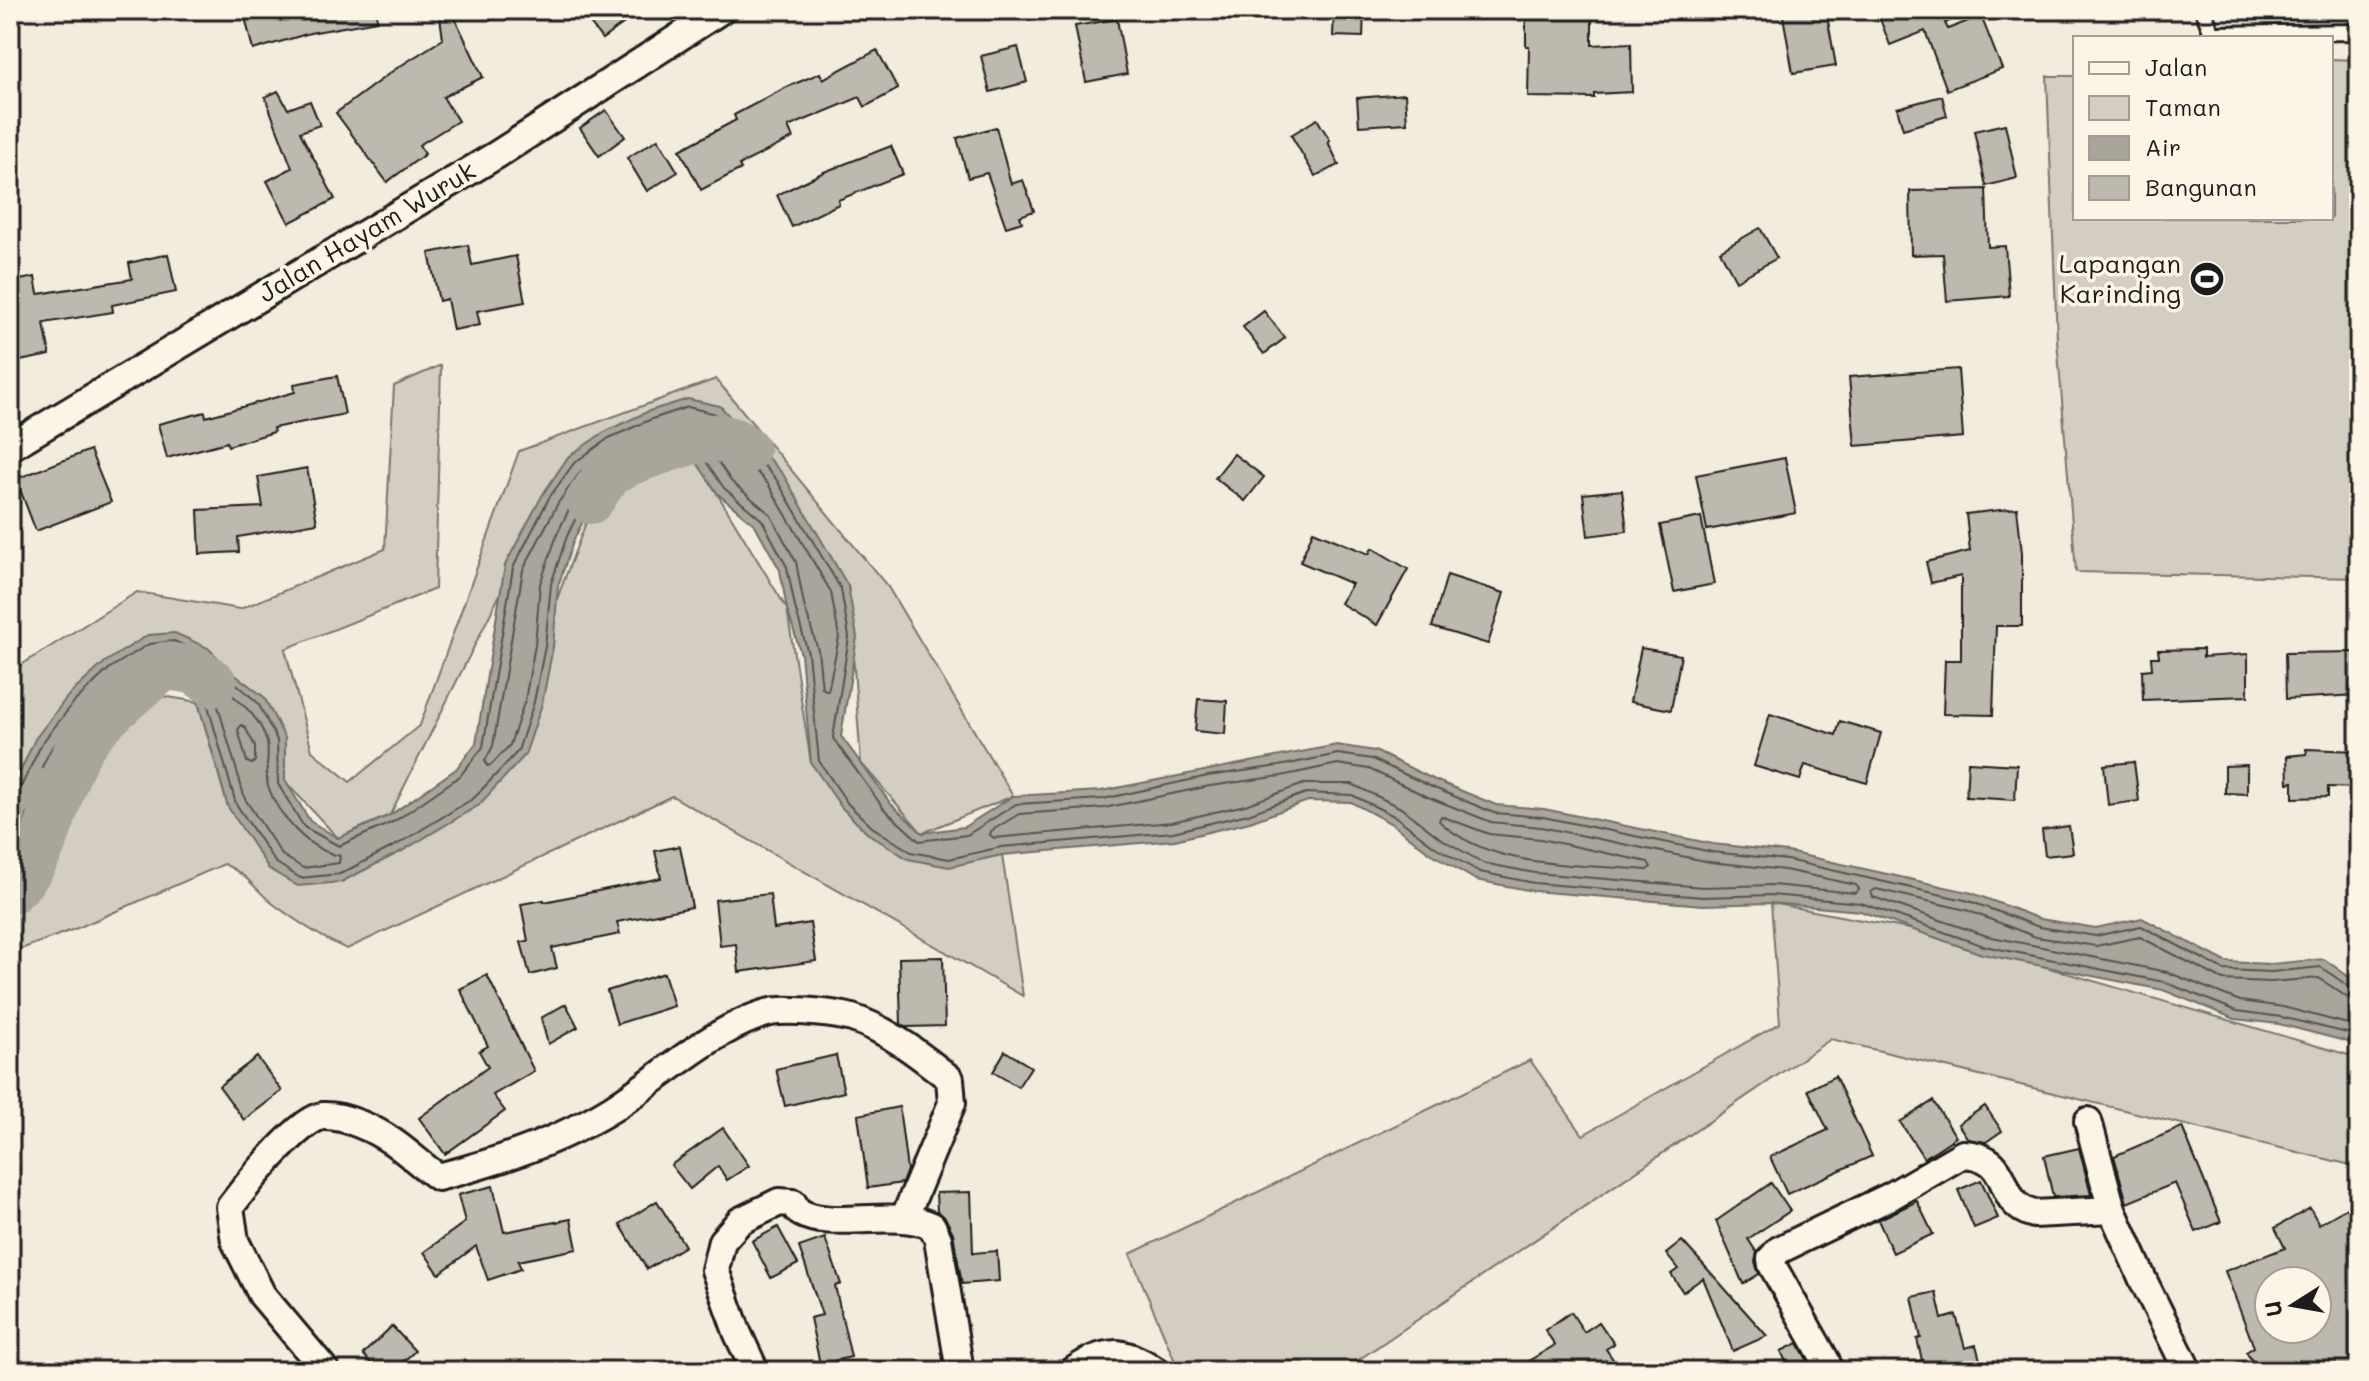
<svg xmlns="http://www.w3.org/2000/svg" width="2369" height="1381" font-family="Mali,sans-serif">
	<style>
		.green { fill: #d3cec1; stroke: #78756e; stroke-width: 2 }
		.water { fill: #aaa59b; stroke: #716e68; stroke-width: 2 }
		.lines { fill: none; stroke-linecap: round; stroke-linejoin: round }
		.shore { stroke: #55534f; stroke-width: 2 }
		.river { stroke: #aaa59b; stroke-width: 48 }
		.building { fill: #beb9ae; stroke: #1c1c1c; stroke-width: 2; fill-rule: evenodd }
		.lane-casing { stroke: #1c1c1c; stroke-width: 20 }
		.street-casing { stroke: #1c1c1c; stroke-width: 32 }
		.lane { stroke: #fcf5e5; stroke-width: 14 }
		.street { stroke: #fcf5e5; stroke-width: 26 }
		.labels { text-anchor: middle; stroke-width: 7; stroke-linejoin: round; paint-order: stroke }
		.street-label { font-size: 26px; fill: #1c1c1c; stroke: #fcf5e5 }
		.poi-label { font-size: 26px; fill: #1c1c1c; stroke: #fcf5e5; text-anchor: end }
	</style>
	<rect width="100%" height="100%" fill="#f3ecdd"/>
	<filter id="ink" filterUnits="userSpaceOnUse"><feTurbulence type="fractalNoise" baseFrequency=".0125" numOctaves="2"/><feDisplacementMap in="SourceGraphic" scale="16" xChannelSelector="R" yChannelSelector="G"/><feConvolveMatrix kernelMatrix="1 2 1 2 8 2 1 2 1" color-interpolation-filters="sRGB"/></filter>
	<g filter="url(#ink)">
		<g class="green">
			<path d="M 2331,59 L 2359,60 L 2359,578 L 2076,572 L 2057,340 L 2047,76 L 2075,76 L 2075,218 L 2331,218 Z"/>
			<path d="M 441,365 L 435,589 L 285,649 L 312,751 L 350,782 L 420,725 L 519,451 L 716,379 L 888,587 L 1013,796 L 922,833 L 861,763 L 848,586 L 719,406 L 568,458 L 390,815 L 338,838 L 148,635 L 36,739 L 10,793 L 10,672 L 137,592 L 240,609 L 385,549 L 394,386 Z"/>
			<path d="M 698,462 L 787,609 L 811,763 L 867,833 L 1002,855 L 1023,996 L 672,796 L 347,949 C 319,937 296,921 272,903 C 253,887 248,875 224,864 L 80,927 L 10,953 L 10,861 L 97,727 L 132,691 L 198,702 L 228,807 L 341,882 L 479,805 L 596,496 Z"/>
			<path d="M 1771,903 L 1925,932 L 2359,1058 L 2359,1167 L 1831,1039 L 1342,1371 L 1179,1371 L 1130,1254 L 1530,1060 L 1583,1135 L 1780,1023 Z"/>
		</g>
		<path class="water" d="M 688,399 L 720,406 L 783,474 L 848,586 L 857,637 L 841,736 L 891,804 L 922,833 L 964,827 L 1013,796 L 1101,791 L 1337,745 L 1375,751 L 1435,780 L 1496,805 L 1544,809 L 1713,844 L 1788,852 L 1972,893 L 2040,919 L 2096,928 L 2142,918 L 2226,962 L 2271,964 L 2324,959 L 2359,984 L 2359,1047 L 2345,1041 L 2279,1024 L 2235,1019 L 2163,990 L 1982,954 L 1860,911 L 1771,903 L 1703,905 L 1533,891 L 1476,880 L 1430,853 L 1392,824 L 1351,802 L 1308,801 L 1250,822 L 1175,840 L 1002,855 L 949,867 L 908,859 L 867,833 L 842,808 L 811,763 L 801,654 L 787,609 L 780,570 L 755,525 L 718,494 L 681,439 L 664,441 L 596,496 L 574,539 L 558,586 L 553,647 L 542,704 L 525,755 L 479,805 L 402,851 L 341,882 L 298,886 L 269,869 L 228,807 L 198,702 L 180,678 L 149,674 L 97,727 L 73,770 L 35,818 L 24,861 L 10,898 L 10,794 L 35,739 L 68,696 L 105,662 L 148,635 L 175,633 L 208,648 L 234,674 L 264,697 L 285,738 L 285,780 L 310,821 L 338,838 L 390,815 L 456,769 L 476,743 L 505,565 L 543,494 L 568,457 L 604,432 L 649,411 Z"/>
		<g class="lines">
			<g class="shore">
				<path d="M 694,419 L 711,423 L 768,484 L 831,592 L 839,637 L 828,691 L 822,688 L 818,650 L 804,605 L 796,562 L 770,514 L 732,482 L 692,425 Z"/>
				<path d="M 608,451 L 613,452 L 613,457 L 581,485 L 558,532 L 540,584 L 535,645 L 525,700 L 510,745 L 491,765 L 487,766 L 485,761 L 493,746 L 523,570 L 558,503 L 581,471 Z"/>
				<path d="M 207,677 L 212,677 C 233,698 259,712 267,742 C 270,756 264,772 268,786 C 278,816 308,850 340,856 L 339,863 L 303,868 L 282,855 L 245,799 L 215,696 L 206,681 Z"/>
				<path d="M 241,725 L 245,727 L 255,746 L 255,761 L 252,764 L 247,762 L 238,730 Z"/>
				<path d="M 70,726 L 74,728 L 74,732 L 49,771 L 44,771 L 42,767 L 51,749 Z"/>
				<path d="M 1338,764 L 1369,769 L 1428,797 L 1491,822 L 1541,827 L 1710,862 L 1785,870 L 1856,885 L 1859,889 L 1855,893 L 1772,885 L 1703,887 L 1535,873 L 1483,863 L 1440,838 L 1401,808 L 1352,784 L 1304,784 L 1245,805 L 1172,822 L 994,838 L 990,835 L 991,831 L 1019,814 L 1104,808 L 1210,786 L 1281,776 Z"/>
				<path d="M 10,793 L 20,789 L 42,743 L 75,701 L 110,668 L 149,644 L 174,641 L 204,655 L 258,703 L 277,740 L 278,784 L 304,827 L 339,846 L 395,821 L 460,776 L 483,747 L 513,568 L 549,498 L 574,463 L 609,438 L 652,419 L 688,407 L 716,414 L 776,479 L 841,589 L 849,637 L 833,738 L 884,809 L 919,841 L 967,835 L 1016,804 L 1103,799 L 1208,776 L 1279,766 L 1338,754 L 1372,759 L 1432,787 L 1494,813 L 1543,817 L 1712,852 L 1787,860 L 1969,901 L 2039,927 L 2096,936 L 2141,926 L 2224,970 L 2271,972 L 2321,967 L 2352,989 L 2359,990"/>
				<path d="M 1441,816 L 1489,834 L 1540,839 L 1648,862 L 1651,867 L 1647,870 C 1579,863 1493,871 1439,821 Z"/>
				<path d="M 10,875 L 28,813 L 66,765 L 91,722 L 143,669 L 151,666 L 184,671 L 206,699 L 236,804 L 275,862 L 300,878 L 340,874 L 398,844 L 474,798 L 518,751 L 534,702 L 545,646 L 551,584 L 567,536 L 589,492 L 660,434 L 681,431 L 688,435 L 724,488 L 762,520 L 787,567 L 795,607 L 808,653 L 819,761 L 848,804 L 872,827 L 911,852 L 949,859 L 1001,847 L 1173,832 L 1248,814 L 1306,793 L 1352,795 L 1396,817 L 1435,847 L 1480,872 L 1534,883 L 1703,897 L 1771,895 L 1861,903 L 1984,946 L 2164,982 L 2237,1011 L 2281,1017 L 2347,1033 L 2359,1039"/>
				<path d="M 2359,1000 L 2348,998 L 2319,978 L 2271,982 L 2223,980 L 2140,937 L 2096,946 L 2036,937 L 1966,910 L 1876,889 L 1871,892 L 1873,897 L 1987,936 L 2167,972 L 2240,1001 L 2283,1007 L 2359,1027"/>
			</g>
			<g class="river">
				<path d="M 590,500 C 596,492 602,481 609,474 C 625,460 689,439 711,438 C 722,437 738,442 746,450"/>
				<path d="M 10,891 C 51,856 53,791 80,747 C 96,721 141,685 165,666 L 194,670 L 213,683"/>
			</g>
		</g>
		<g class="building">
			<path d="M 256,10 L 376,10 L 377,21 L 310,33 L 253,50 L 244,13 Z"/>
			<path d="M 439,10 L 451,10 L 483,77 L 443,97 L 458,121 L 419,145 L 425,154 L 387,182 L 336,113 L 394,70 L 443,39 Z"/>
			<path d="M 580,10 L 642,10 L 602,39 Z"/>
			<path d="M 1334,10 L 1364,10 L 1363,37 L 1333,36 Z"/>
			<path d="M 1782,10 L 1826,10 L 1836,66 L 1793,73 Z"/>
			<path d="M 1903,10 L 1975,10 L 1945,23 L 1948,29 L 1981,16 L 2002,69 L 1947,90 L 1925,31 L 1890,45 L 1880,19 Z"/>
			<path d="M 1526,16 L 1592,17 L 1592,45 L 1631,43 L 1632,92 L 1594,94 L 1594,98 L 1528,97 L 1529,46 L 1526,46 Z"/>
			<path d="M 1117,19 L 1127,74 L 1086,82 L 1075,26 Z"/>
			<path d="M 1018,47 L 1027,82 L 990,92 L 981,56 Z"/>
			<path d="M 877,50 L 898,89 L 865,107 L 860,97 L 788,127 L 793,138 L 739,165 L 741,169 L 701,190 L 680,150 L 736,120 L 734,115 L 785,88 L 820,73 L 823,79 Z"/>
			<path d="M 278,91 L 288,109 L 310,101 L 320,125 L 300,132 L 335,199 L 289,223 L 267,181 L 292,168 L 265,97 Z"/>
			<path d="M 1405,94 L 1407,123 L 1359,126 L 1357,98 Z"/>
			<path d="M 1942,96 L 1947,116 L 1903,129 L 1897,108 Z"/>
			<path d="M 606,110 L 625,137 L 599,156 L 580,128 Z"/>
			<path d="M 1317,119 L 1330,140 L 1328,142 L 1339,165 L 1315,176 L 1291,135 Z"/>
			<path d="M 2005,124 L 2017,178 L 1986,186 L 1974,131 Z"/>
			<path d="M 996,127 L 1011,184 L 1023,180 L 1034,211 L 1020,216 L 1022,222 L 1006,227 L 987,173 L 968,178 L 957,138 Z"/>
			<path d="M 658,139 L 678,172 L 647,191 L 627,158 Z"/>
			<path d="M 891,146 L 903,174 L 838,200 L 839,204 L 792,227 L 777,195 L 824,172 Z"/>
			<path d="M 1986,189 L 1988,247 L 2005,246 L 2009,296 L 1947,301 L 1943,254 L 1911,255 L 1910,191 Z"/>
			<path d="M 1760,228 L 1777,258 L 1736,281 L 1720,251 Z"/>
			<path d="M 468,245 L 472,265 L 516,256 L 525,302 L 477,311 L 480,325 L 453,330 L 447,299 L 439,301 L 429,253 Z"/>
			<path d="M 168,254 L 176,292 L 112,305 L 113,312 L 44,323 L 50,355 L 10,363 L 10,282 L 35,277 L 38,294 L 132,279 L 129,263 Z"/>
			<path d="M 1264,311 L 1285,338 L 1264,354 L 1243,327 Z"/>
			<path d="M 1958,369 L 1963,437 L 1855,446 L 1849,377 Z"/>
			<path d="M 337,376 L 345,414 L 273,428 L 274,432 L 228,446 L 227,442 L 167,458 L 158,424 L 205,412 L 206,417 L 295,392 L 294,384 Z"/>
			<path d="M 90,450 L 111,502 L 36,531 L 16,479 Z"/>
			<path d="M 1234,454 L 1264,477 L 1245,501 L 1215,478 Z"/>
			<path d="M 1785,458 L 1796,513 L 1707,530 L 1696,475 Z"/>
			<path d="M 307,468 L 317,523 L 238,537 L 239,552 L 200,554 L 198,510 L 263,507 L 258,477 Z"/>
			<path d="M 1622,490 L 1627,531 L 1588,536 L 1583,494 Z"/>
			<path d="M 2017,508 L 2022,553 L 2022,626 L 1996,626 L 1993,715 L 1943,714 L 1945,660 L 1961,660 L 1961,576 L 1931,583 L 1926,562 L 1970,551 L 1966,514 Z"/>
			<path d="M 1701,517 L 1714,584 L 1674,592 L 1660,525 Z"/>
			<path d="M 1313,531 L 1369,554 L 1372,548 L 1408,569 L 1377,625 L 1340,603 L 1352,584 L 1300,562 Z"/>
			<path d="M 1447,575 L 1504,593 L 1488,644 L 1432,627 Z"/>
			<path d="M 1641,648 L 1681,655 L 1671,710 L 1630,702 Z"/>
			<path d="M 2203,649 L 2203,657 L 2248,654 L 2248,696 L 2143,700 L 2142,670 L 2152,669 L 2151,657 L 2159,657 L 2158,650 Z"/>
			<path d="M 2359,652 L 2359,695 L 2286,699 L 2285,653 Z"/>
			<path d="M 1198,699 L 1227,701 L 1225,734 L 1195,731 Z"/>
			<path d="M 1770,714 L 1836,735 L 1840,721 L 1881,733 L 1867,783 L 1805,765 L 1800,780 L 1754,766 Z"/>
			<path d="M 2306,749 L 2359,751 L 2359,788 L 2328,787 L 2328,797 L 2293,798 L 2293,782 L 2288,783 L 2287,756 L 2307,754 Z"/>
			<path d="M 1968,762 L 2017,765 L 2015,800 L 1966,797 Z"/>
			<path d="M 2134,762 L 2139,801 L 2108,805 L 2104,765 Z"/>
			<path d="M 2247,765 L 2247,794 L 2225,793 L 2225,766 Z"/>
			<path d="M 2069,826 L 2073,853 L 2045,856 L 2042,830 Z"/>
			<path d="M 680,846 L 692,907 L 617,922 L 620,934 L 552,948 L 557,968 L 530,975 L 521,942 L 528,941 L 521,904 L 544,900 L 544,902 L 661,878 L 655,851 Z"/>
			<path d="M 770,894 L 774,929 L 810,923 L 816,961 L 739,972 L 736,944 L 720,946 L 715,900 Z"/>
			<path d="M 943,957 L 945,1026 L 906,1027 L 901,1024 L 899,958 Z"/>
			<path d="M 664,973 L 674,1006 L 617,1024 L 607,991 Z"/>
			<path d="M 487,975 L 534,1071 L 493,1095 L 505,1111 L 445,1154 L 419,1118 L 488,1067 L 479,1051 L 488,1046 L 460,989 Z"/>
			<path d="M 566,1004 L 578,1027 L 548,1044 L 541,1018 Z"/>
			<path d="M 1005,1051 L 1031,1067 L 1018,1087 L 993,1072 Z"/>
			<path d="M 836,1055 L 844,1092 L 785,1106 L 776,1069 Z"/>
			<path d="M 257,1057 L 282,1091 L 244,1120 L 219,1086 Z"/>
			<path d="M 1835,1076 L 1872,1156 L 1787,1194 L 1770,1157 L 1828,1130 L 1808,1090 Z"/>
			<path d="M 1933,1101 L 1956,1137 L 1924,1158 L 1900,1122 Z"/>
			<path d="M 1985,1106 L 2002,1131 L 1986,1142 L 1968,1139 L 1958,1124 Z"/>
			<path d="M 899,1107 L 907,1170 L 902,1183 L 868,1188 L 858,1115 Z"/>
			<path d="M 2182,1127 L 2221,1222 L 2196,1232 L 2175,1183 L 2127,1203 L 2114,1156 Z"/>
			<path d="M 723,1128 L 749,1166 L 727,1180 L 718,1166 L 690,1189 L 671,1165 Z"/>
			<path d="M 2079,1148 L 2091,1195 L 2053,1197 L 2044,1156 Z"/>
			<path d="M 1981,1180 L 1998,1218 L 1974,1228 L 1958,1190 Z"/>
			<path d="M 1771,1183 L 1790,1211 L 1748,1239 L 1757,1253 L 1755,1262 L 1759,1274 L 1743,1284 L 1716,1221 Z"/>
			<path d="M 493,1186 L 504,1232 L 571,1219 L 577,1249 L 518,1261 L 521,1269 L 488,1280 L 476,1246 L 439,1274 L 424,1252 L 465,1222 L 458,1195 Z"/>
			<path d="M 971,1192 L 973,1253 L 997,1251 L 999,1281 L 962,1284 L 953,1233 L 946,1219 L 937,1211 L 936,1193 Z"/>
			<path d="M 657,1201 L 685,1246 L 647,1269 L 620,1224 Z"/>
			<path d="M 1917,1201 L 1933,1234 L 1893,1253 L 1878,1220 Z"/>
			<path d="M 2359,1201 L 2359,1371 L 2259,1371 L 2246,1352 L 2254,1347 L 2225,1271 L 2285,1248 L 2275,1228 L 2310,1208 L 2319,1224 ZM 2269,1281 L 2317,1281 L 2317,1329 L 2269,1329 Z"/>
			<path d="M 778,1227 L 798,1264 L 771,1278 L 752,1241 Z"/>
			<path d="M 825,1238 L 841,1284 L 835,1286 L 851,1357 L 820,1364 L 810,1318 L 822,1315 L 799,1247 Z"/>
			<path d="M 1682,1241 L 1711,1273 L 1767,1336 L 1733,1351 L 1703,1278 L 1683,1292 L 1671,1274 L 1678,1269 L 1666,1254 Z"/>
			<path d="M 1936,1292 L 1942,1319 L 1956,1315 L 1965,1348 L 1976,1345 L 1983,1371 L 1908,1371 L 1907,1364 L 1922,1360 L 1917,1339 L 1921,1338 L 1912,1297 Z"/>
			<path d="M 1571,1312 L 1584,1332 L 1599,1322 L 1614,1344 L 1606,1349 L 1621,1371 L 1512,1371 L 1555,1345 L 1545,1330 Z"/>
			<path d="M 392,1326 L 415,1351 L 393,1371 L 378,1371 L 363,1354 Z"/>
			<path d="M 1798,1343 L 1811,1367 L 1812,1371 L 1790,1371 L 1781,1351 Z"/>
		</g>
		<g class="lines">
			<defs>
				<path id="lane" d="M 2203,10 L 2212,34 L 2359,32"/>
				<g id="street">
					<path d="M 10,447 L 498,154 L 721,10"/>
					<path d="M 2088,1121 L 2112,1210 L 2144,1282 L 2188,1371"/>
					<path d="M 326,1371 L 262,1295 L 235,1241 L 230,1207 C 245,1187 300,1118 323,1116 C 345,1115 376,1130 393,1142 C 409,1153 422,1166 438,1177 C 498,1162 560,1141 613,1108 C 657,1080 696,1043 745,1021 C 754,1017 769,1011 779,1011 C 797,1010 835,1013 852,1018 C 887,1029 921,1056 950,1079 L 952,1103 L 904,1219"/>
					<path d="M 755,1371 L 737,1332 L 715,1270 L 722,1241 L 740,1221 L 779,1202 L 793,1203 C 795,1207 797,1211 801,1213 C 831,1230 895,1208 932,1226 L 938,1239 L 960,1371"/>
					<path d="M 1073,1371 C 1106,1349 1122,1348 1156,1371"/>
					<path d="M 1828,1371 L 1826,1361 L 1772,1265 L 1771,1259 L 1779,1250 L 1891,1196 L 1963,1154 C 2017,1157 1992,1203 2034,1214 L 2112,1210"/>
				</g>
			</defs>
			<use href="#lane" class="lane-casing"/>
			<use href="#street" class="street-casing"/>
			<use href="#lane" class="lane"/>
			<use href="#street" class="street"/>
		</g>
	</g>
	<defs>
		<symbol id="stadium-disc" viewBox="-11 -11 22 22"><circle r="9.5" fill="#1c1c1c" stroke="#fcf5e5"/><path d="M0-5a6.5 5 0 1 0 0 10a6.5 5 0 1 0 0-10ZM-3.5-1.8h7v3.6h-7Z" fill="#fff"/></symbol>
	</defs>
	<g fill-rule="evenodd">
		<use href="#stadium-disc" x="2187" y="259" width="40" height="40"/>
	</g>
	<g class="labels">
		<g class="street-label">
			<text transform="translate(367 232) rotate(-31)" y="9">Jalan Hayam Wuruk</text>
		</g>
		<g class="poi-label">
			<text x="2181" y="273">Lapangan<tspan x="2181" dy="30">Karinding</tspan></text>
		</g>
	</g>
	<rect width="2369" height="1381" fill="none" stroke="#fcf5e5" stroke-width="40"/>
	<rect x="20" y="20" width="2329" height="1341" fill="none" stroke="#1c1c1c" stroke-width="3" filter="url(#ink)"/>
	<rect x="2073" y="36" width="260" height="184" fill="#fcf5e5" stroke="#a29e95" stroke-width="2"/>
	<rect x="2089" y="62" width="40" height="12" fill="#fcf5e5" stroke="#a29e95" stroke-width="2"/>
	<text x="2145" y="76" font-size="24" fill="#1c1c1c">Jalan</text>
	<rect x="2089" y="96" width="40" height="24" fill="#d3cec1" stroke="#a29e95" stroke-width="2"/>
	<text x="2145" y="116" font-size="24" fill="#1c1c1c">Taman</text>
	<rect x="2089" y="136" width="40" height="24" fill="#aaa59b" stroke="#a29e95" stroke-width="2"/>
	<text x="2145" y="156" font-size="24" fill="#1c1c1c">Air</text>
	<rect x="2089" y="176" width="40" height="24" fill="#beb9ae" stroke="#a29e95" stroke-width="2"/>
	<text x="2145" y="196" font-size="24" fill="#1c1c1c">Bangunan</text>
	<g transform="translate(2293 1305) rotate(259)"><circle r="38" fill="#fcf5e5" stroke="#a29e95" stroke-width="2"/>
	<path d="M0-6L14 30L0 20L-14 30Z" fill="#1c1c1c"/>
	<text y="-12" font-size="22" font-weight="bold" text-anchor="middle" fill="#1c1c1c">U</text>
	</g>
</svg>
